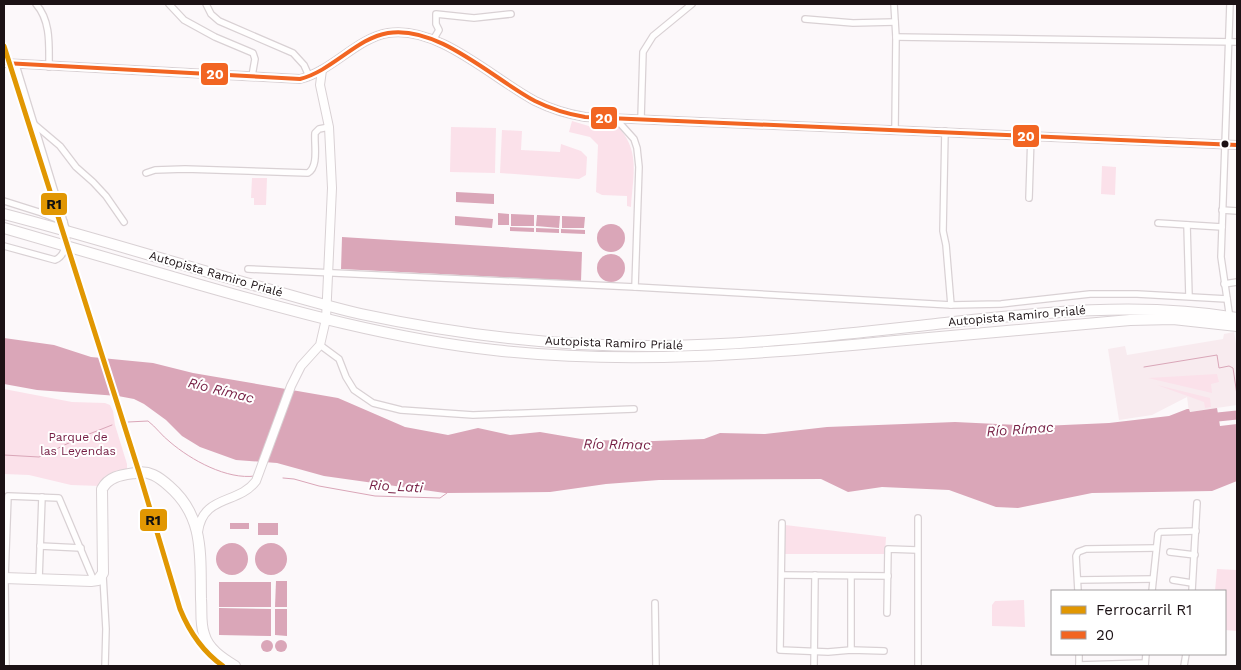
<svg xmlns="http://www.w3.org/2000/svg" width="1241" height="670" font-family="'Work Sans',sans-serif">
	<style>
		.built { fill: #f8ebef }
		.green { fill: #fbe1ea }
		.water { fill: #daa6b8 }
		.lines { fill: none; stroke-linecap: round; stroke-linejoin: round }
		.stream { stroke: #daa6b8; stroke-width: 1 }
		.river { stroke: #daa6b8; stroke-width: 9 }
		.minor-casing { stroke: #d9d1d4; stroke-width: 8 }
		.tertiary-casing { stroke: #d9d1d4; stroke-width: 10 }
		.trunk-casing { stroke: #d9d1d4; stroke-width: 12 }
		.minor { stroke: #fffefe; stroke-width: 5.5 }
		.tertiary { stroke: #fffefe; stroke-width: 8 }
		.trunk { stroke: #fffefe; stroke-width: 10 }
		.bus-1-casing { stroke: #fff; stroke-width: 8 }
		.bus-1 { stroke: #f26522; stroke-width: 4 }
		.rail-1-casing { stroke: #fff; stroke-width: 9 }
		.rail-1 { stroke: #e19702; stroke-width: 5 }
		.bus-dot { fill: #1c1215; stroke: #fff; stroke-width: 2 }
		.labels { text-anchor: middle; stroke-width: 4; stroke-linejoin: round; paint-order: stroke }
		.street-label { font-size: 12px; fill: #1c1215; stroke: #fff }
		.park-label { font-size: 12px; fill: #751d43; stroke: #fff }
		.water-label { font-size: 14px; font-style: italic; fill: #761f44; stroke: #fff }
		.line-badge { stroke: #fff; stroke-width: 2 }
		.badge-label { font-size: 14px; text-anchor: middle; font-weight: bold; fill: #fff }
		.pale-badge-label { font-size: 14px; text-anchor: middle; font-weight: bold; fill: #111 }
	</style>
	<rect width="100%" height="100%" fill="#fcf8fa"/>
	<path class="built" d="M 1234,332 L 1237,349 L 1237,405 L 1189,412 L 1187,397 L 1152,415 L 1119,420 L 1108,349 L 1125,346 L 1127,355 L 1223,339 L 1224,334 Z"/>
	<g class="green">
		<path d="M 572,121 L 592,127 L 594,122 L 616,125 C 641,149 633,175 631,207 L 627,206 L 627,196 L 602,195 L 596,192 L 598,145 L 590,137 L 569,132 Z"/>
		<path d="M 451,127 L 496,128 L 495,173 L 450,172 Z"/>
		<path d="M 502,130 L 522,131 L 521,150 L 560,152 L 561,144 L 581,151 L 587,157 L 586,175 L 579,179 L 500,173 Z"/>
		<path d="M 1102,166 L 1116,167 L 1115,195 L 1101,194 Z"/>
		<path d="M 252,178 L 267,178 L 266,205 L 254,205 L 254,198 L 251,198 Z"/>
		<path d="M 1217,374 L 1219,382 L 1211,384 L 1212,393 L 1148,378 Z"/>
		<path d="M 1157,385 L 1210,398 L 1211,407 L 1205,408 L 1204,402 Z"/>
		<path d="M 4,389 L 72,402 L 105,403 L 110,405 L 113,411 L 115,425 L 127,464 L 127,471 L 100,486 L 71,485 L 29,475 L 4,474 Z"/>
		<path d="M 785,525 L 886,537 L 885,554 L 785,554 Z"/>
		<path d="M 1217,569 L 1237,570 L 1237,631 L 1225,630 L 1225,591 L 1215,591 Z"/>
		<path d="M 1024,600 L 1025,627 L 992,626 L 992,605 L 995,601 Z"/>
	</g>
	<g class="water">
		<path d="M 456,192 L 494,194 L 494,204 L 456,202 Z"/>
		<path d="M 498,213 L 509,214 L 509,225 L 498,225 Z"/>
		<path d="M 511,214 L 534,215 L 534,226 L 511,226 Z"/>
		<path d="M 537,215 L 560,216 L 559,228 L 536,226 Z"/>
		<path d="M 455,216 L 493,219 L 492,228 L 455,225 Z"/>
		<path d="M 562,216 L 585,217 L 584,228 L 562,228 Z"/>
		<circle cx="611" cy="238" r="14"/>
		<path d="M 510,227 L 534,228 L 534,232 L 510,231 Z"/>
		<path d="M 536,228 L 559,229 L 559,233 L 536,232 Z"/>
		<path d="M 561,229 L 585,230 L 585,234 L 561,233 Z"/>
		<path d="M 342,237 L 582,252 L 581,281 L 341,269 Z"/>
		<circle cx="611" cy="268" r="14"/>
		<path d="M 4,338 L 54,345 L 91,357 L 153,363 L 193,373 L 338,398 L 405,427 L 448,435 L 478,428 L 510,435 L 540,432 L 587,440 L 654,441 L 704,439 L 720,433 L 765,434 L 827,427 L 955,422 L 1042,426 L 1109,423 L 1169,416 L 1187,409 L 1189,409 L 1190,412 L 1217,408 L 1220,426 L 1237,424 L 1237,481 L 1212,491 L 1092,493 L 1018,508 L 996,507 L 949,490 L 882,487 L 848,492 L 821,479 L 659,480 L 606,484 L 550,492 L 445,493 L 324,476 L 277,463 L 236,460 L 200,447 L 182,436 L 166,420 L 144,404 L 134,399 L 118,396 L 37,390 L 4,384 Z"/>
		<rect x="230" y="523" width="19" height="6"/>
		<rect x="258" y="523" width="20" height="12"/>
		<circle cx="271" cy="559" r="16"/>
		<circle cx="232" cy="559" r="16"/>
		<path d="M 276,581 L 287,581 L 287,607 L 275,607 Z"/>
		<rect x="219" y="582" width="52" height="25"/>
		<path d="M 219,608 L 271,609 L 271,636 L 219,635 Z"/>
		<path d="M 275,609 L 287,609 L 287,636 L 275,635 Z"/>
		<circle cx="281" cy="646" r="6"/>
		<circle cx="267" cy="646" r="6"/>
	</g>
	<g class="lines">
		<g class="stream">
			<path d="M 1144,367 L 1217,355 L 1219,368 L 1229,366 L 1233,368 L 1237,395"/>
			<path d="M 128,422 L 148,421 C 156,427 162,436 170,442 C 191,460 227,480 255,476"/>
			<path d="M 4,455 L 39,457 L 44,455 L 79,438 L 112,425"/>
			<path d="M 283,478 L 294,479 L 319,486 L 375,496 L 440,498 L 447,493"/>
		</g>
		<path class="river" d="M 1208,418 L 1237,415"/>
		<defs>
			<g id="minor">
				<path d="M 36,4 C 51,21 49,45 49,67"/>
				<path d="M 169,4 L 184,20 L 215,37 L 253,53 L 255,59 L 252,76"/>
				<path d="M 206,4 L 211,14 L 219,21 L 293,53 L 304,65 L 309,76"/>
				<path d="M 894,4 L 896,37 L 895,129"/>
				<path d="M 1230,4 L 1221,257 L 1230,319"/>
				<path d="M 805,19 L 853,23 L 895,22"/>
				<path d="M 896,37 L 1237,42"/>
				<path d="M 433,40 L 439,30 L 436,24 L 436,14 L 474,18 L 511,14"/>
				<path d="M 641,118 L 643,52 L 653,36 L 692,4"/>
				<path d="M 616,119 L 634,139 L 637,148 L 639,167 L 635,287"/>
				<path d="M 34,124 L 60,146 L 76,167 L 93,182 L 106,196 L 124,222"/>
				<path d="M 945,131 L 943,231 L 946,245 L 951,305"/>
				<path d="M 146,173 L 155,170 L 185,169 L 308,173 C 319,166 314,145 315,133 L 319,129 L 329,127"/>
				<path d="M 1029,198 L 1031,135"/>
				<path d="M 4,201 L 42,213 L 64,222"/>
				<path d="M 1222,210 L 1237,211"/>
				<path d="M 1158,223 L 1222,227"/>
				<path d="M 1187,225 L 1189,296"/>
				<path d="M 4,246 L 55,260 C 66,256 66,242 67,232 L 16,65"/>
				<path d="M 248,269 L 635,287 L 951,305 L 1001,304 L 1090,294 L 1137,294 L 1227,299"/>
				<path d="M 1224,284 L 1237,282"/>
				<path d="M 320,345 L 339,359 L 346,377 L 354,390 L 373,403 L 401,410 L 473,415 L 634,409"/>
				<path d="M 918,518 L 918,666"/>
				<path d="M 782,523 L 780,650 L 828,652 L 851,650 L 884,651"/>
				<path d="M 40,546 L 81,548"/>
				<path d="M 1170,552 L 1195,555"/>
				<path d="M 782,575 L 888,576"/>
				<path d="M 103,576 L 106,629 L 105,666"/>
				<path d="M 39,579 L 42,497"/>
				<path d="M 1078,580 L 1153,579"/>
				<path d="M 1173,580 L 1192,583"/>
				<path d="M 1078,591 L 1076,556 L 1078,552 L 1086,549 L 1156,548"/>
				<path d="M 1152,591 L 1158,534 L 1160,532 L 1196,531"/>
				<path d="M 1192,591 L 1197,503"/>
				<path d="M 655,603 L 656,666"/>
				<path d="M 887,613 L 888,549 L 917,550"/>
				<path d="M 851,650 L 851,576"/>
				<path d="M 1079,654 L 1079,666"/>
				<path d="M 1079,665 L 1145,663"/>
				<path d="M 6,666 L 5,578 L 8,496 L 59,498 L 94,581"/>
				<path d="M 814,666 L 815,575"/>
				<path d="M 1145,666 L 1146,654"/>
				<path d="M 1184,666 L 1186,654"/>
			</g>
			<g id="tertiary">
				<path d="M 4,63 L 300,79 C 332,71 357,38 388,33 C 438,25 492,78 535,101 C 551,109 567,114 585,117 L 1237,145"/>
				<path d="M 198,532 C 203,494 238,505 256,481 L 291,386 L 301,366 L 320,345 L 326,319 L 332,188 L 329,127 L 320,85 L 322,70"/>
			</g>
			<g id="trunk">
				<path d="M 4,214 C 85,235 165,260 246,283 C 284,293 322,305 361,314 C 459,335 560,347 661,346 C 753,345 845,334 936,324 C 1036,313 1137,301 1237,318"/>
				<path d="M 4,228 C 68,247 133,265 197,284 C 295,312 393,339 494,350 C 629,365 761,354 895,341 C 973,334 1052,327 1130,320 L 1173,319 L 1237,326"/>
				<path d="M 4,578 L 91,581 L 98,580 L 103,573 L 102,489 C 109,476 122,475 135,473 C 149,470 159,477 169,486 C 205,517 200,556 201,599 C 202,611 200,623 204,634 C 208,649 222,658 235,666"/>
			</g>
		</defs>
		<use href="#minor" class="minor-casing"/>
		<use href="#tertiary" class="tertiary-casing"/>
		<use href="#trunk" class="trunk-casing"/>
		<use href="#minor" class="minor"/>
		<use href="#tertiary" class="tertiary"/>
		<use href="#trunk" class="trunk"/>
		<defs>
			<path id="bus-1" d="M 4,63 L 300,79 C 332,71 357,38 388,33 C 438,25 492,78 535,101 C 551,109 567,114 585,117 L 1237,145"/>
		</defs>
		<use href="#bus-1" class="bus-1-casing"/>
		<use href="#bus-1" class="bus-1"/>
		<defs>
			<path id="rail-1" d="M 4,46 L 139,472 L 180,609 C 189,631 203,652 223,666"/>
		</defs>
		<use href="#rail-1" class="rail-1-casing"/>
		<use href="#rail-1" class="rail-1"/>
	</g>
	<circle class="bus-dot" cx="1225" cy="144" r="4.5"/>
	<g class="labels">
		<g class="street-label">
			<text transform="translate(216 274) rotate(16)" y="4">Autopista Ramiro Prialé</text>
			<text transform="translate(1017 316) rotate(-5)" y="4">Autopista Ramiro Prialé</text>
			<text transform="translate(614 343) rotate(2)" y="4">Autopista Ramiro Prialé</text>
		</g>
		<g class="park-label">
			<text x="78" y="441">Parque de<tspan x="78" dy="14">las Leyendas</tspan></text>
		</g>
		<g class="water-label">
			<text transform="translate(221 390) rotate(14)" y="5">Río Rímac</text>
			<text transform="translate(1020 429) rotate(-4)" y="5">Río Rímac</text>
			<text transform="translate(617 444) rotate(1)" y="5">Río Rímac</text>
			<text transform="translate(396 486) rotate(3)" y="5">Rio_Lati</text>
		</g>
	</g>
	<g class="line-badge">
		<rect x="200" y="62" width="29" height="24" rx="5" fill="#f26522"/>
		<rect x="590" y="106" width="28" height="24" rx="5" fill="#f26522"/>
		<rect x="1012" y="124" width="28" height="24" rx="5" fill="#f26522"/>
		<rect x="40" y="192" width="28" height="24" rx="5" fill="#e19702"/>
		<rect x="139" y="508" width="29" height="24" rx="5" fill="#e19702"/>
	</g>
	<g class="badge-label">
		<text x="215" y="79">20</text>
		<text x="604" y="123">20</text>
		<text x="1026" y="141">20</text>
	</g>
	<g class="pale-badge-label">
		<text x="54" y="209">R1</text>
		<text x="153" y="525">R1</text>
	</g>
	<rect width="1241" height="670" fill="none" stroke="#1c1215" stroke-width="10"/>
	<rect x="1051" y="590" width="175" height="65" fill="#ffffff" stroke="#a4a0a1"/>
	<rect x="1061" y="606" width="25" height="8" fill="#e19702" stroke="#a4a0a1"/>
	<text x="1096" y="615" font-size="15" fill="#1c1215">Ferrocarril R1</text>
	<rect x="1061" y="631" width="25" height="8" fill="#f26522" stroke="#a4a0a1"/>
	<text x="1096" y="640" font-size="15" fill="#1c1215">20</text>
</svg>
